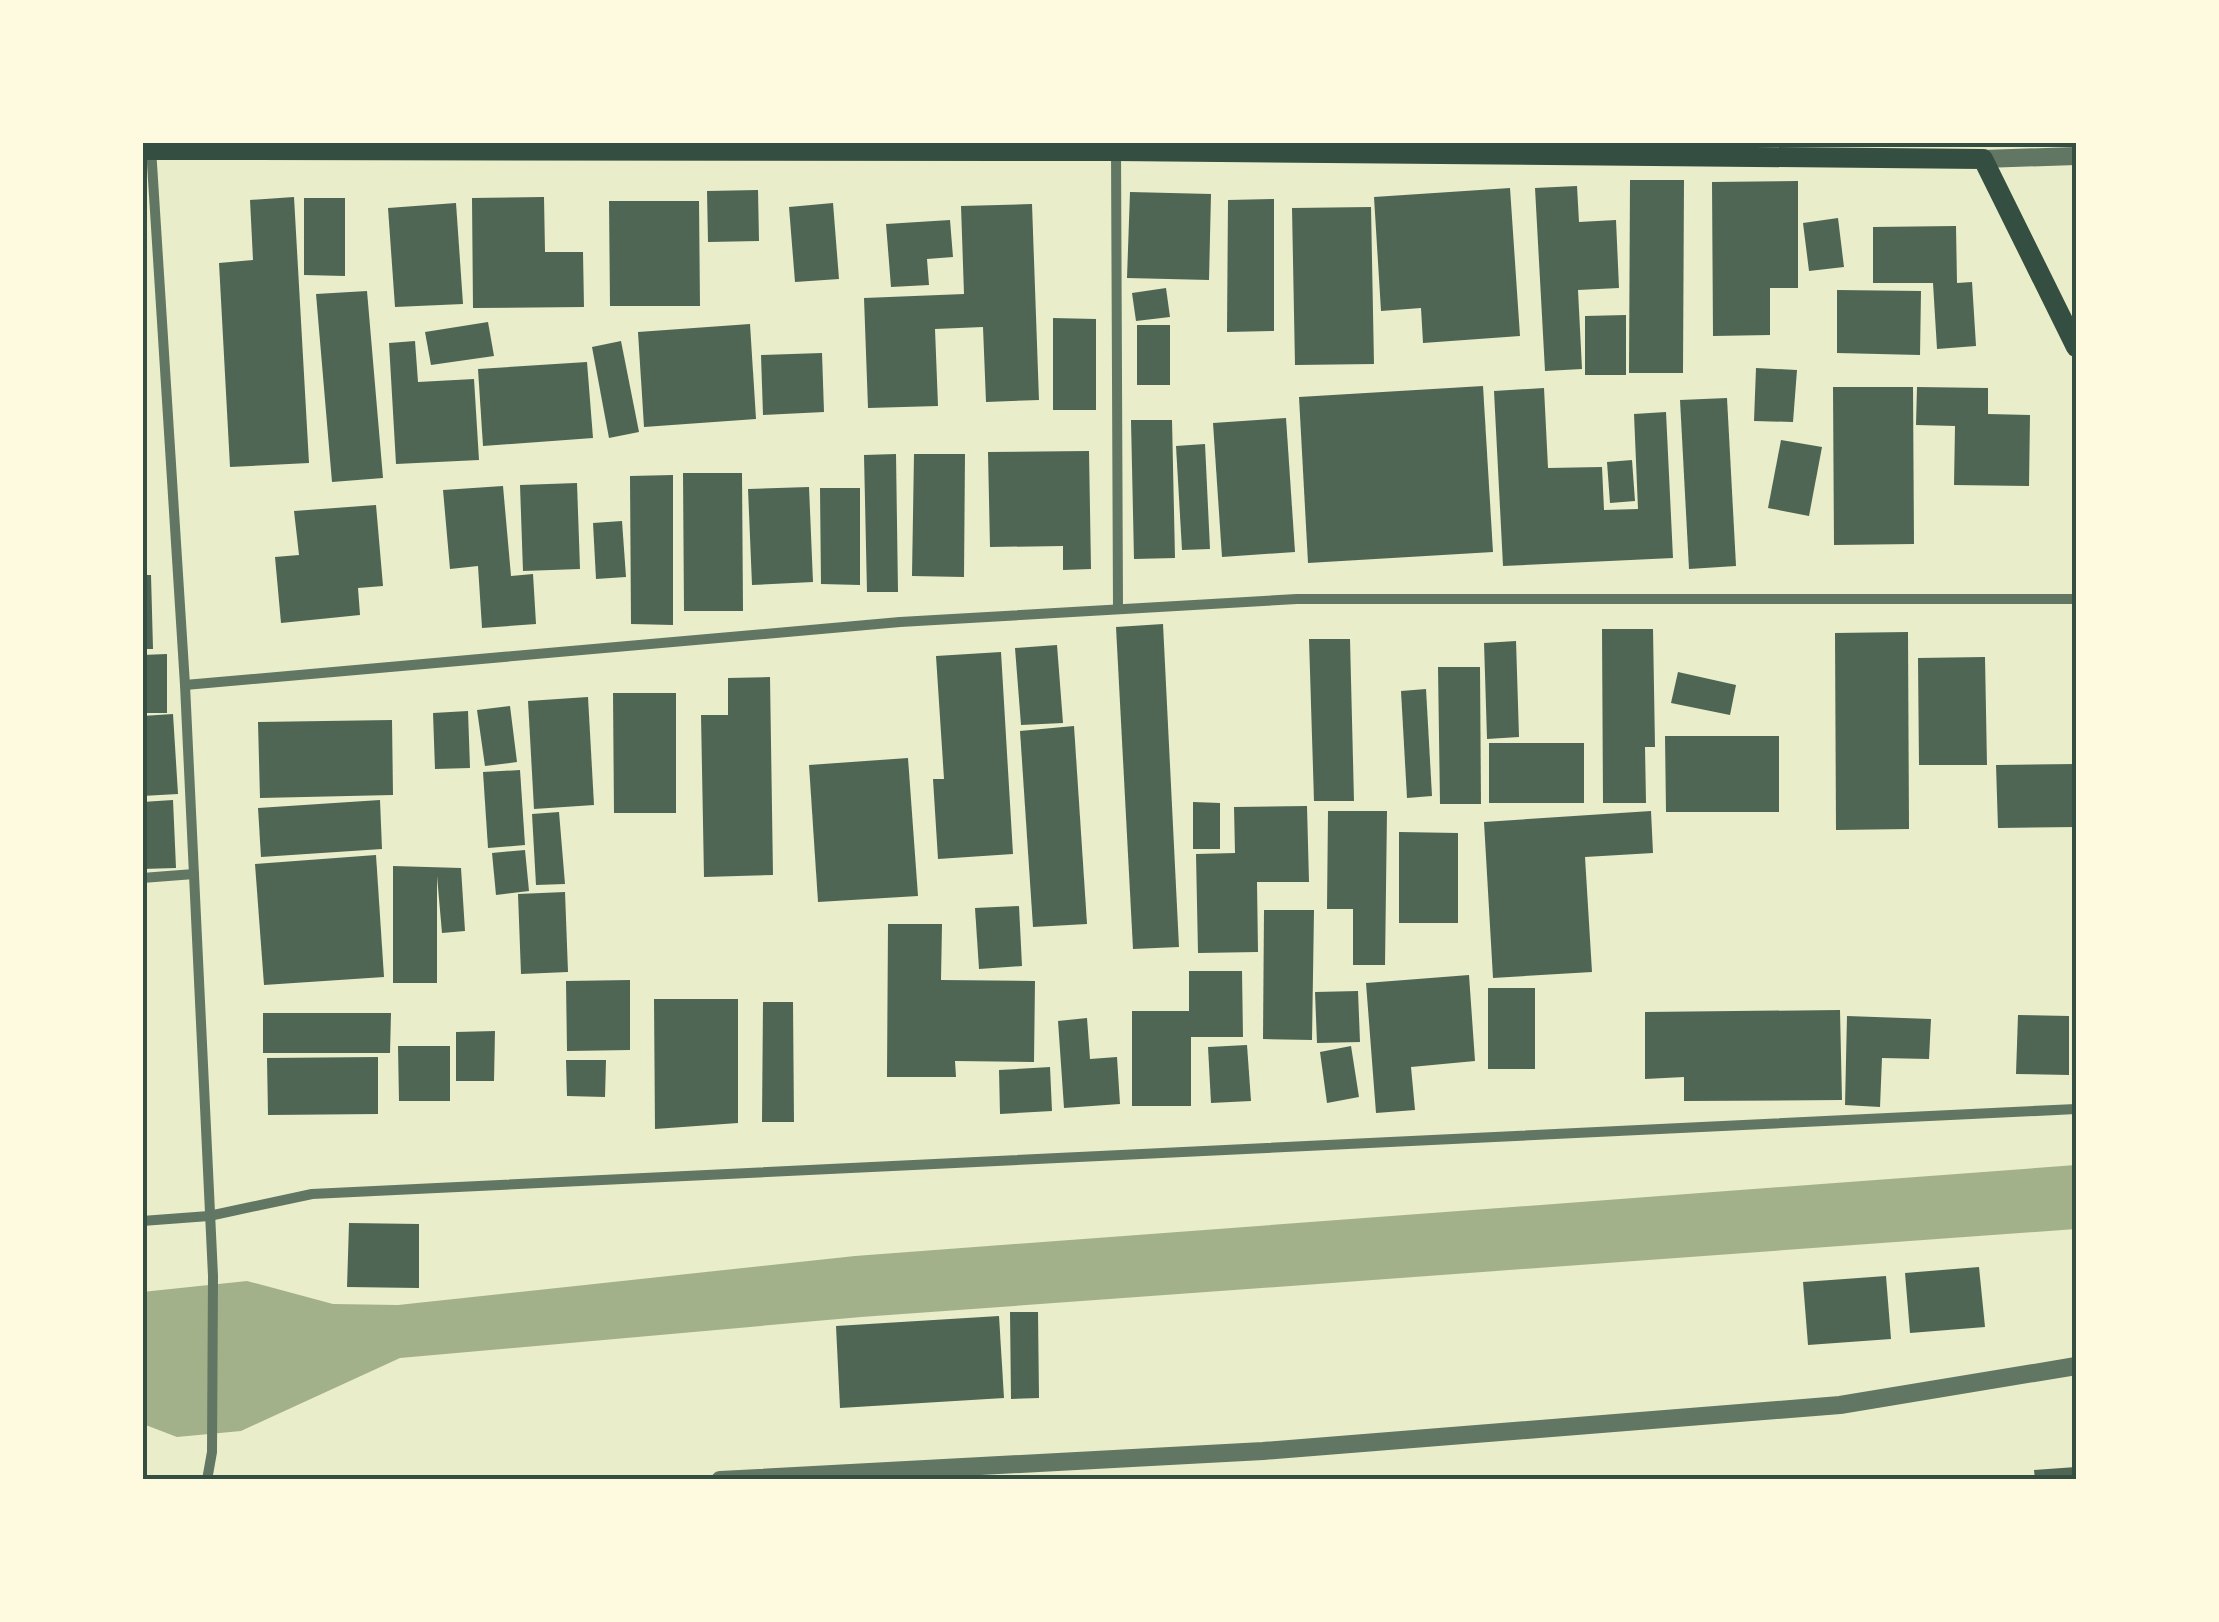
<svg xmlns="http://www.w3.org/2000/svg" width="2219" height="1622" font-family="'Work Sans',sans-serif">
	<style>
		.water { fill: #a3b18a }
		.building { fill: #4f6655 }
		.lines { fill: none; stroke-linecap: round; stroke-linejoin: round }
		.minor { stroke: #617663; stroke-width: 10 }
		.tertiary { stroke: #617663; stroke-width: 18 }
		.secondary { stroke: #344e41; stroke-width: 20 }
		.neatline { fill: none; stroke: #344e41; stroke-width: 4 }
	</style>
	<rect width="100%" height="100%" fill="#e9edc9"/>
	<path class="water" d="M 2076,1165 L 2076,1229 L 861,1317 L 400,1358 L 241,1431 L 177,1437 L 143,1424 L 142,1292 L 247,1281 L 333,1304 L 398,1305 L 855,1256 Z"/>
	<g class="building">
		<path d="M 1630,180 L 1684,180 L 1683,373 L 1629,373 Z"/>
		<path d="M 1798,181 L 1798,288 L 1770,288 L 1770,335 L 1713,336 L 1712,182 Z"/>
		<path d="M 1577,186 L 1579,222 L 1616,220 L 1619,288 L 1578,290 L 1582,369 L 1545,371 L 1535,188 Z"/>
		<path d="M 1510,188 L 1520,336 L 1423,343 L 1421,308 L 1381,311 L 1374,197 Z"/>
		<path d="M 758,190 L 759,241 L 708,242 L 707,191 Z"/>
		<path d="M 1130,192 L 1211,194 L 1209,280 L 1127,278 Z"/>
		<path d="M 294,197 L 309,463 L 230,467 L 219,263 L 253,260 L 250,200 Z"/>
		<path d="M 544,197 L 545,252 L 583,252 L 584,307 L 473,308 L 472,198 Z"/>
		<path d="M 304,198 L 345,198 L 345,276 L 304,275 Z"/>
		<path d="M 1274,199 L 1274,331 L 1227,332 L 1228,200 Z"/>
		<path d="M 609,201 L 699,201 L 700,306 L 610,306 Z"/>
		<path d="M 456,203 L 463,304 L 395,307 L 388,208 Z"/>
		<path d="M 833,203 L 839,279 L 795,282 L 789,207 Z"/>
		<path d="M 1032,204 L 1039,400 L 986,402 L 983,327 L 935,329 L 938,406 L 868,408 L 864,298 L 964,294 L 961,206 Z"/>
		<path d="M 1371,207 L 1374,364 L 1295,365 L 1292,208 Z"/>
		<path d="M 1838,218 L 1844,267 L 1809,271 L 1803,223 Z"/>
		<path d="M 950,220 L 953,257 L 927,259 L 929,285 L 891,287 L 886,224 Z"/>
		<path d="M 1956,226 L 1957,283 L 1972,282 L 1976,346 L 1937,349 L 1933,283 L 1873,283 L 1873,227 Z"/>
		<path d="M 1166,288 L 1170,317 L 1136,321 L 1132,293 Z"/>
		<path d="M 1837,290 L 1921,291 L 1920,355 L 1837,353 Z"/>
		<path d="M 367,291 L 383,478 L 332,482 L 316,294 Z"/>
		<path d="M 1626,315 L 1626,375 L 1585,375 L 1585,316 Z"/>
		<path d="M 1053,318 L 1096,319 L 1096,410 L 1053,410 Z"/>
		<path d="M 488,322 L 494,356 L 431,365 L 425,332 Z"/>
		<path d="M 750,324 L 756,419 L 644,427 L 638,332 Z"/>
		<rect x="1137" y="325" width="33" height="60"/>
		<path d="M 415,341 L 418,382 L 474,379 L 479,460 L 396,464 L 389,343 Z"/>
		<path d="M 621,341 L 639,432 L 609,438 L 592,347 Z"/>
		<path d="M 822,353 L 824,412 L 763,415 L 761,355 Z"/>
		<path d="M 587,362 L 593,438 L 483,446 L 478,369 Z"/>
		<path d="M 1756,368 L 1797,370 L 1793,422 L 1754,421 Z"/>
		<path d="M 1483,386 L 1493,552 L 1308,563 L 1299,397 Z"/>
		<path d="M 1833,387 L 1913,387 L 1914,544 L 1834,545 Z"/>
		<path d="M 1917,387 L 1988,388 L 1988,414 L 2030,415 L 2029,486 L 1954,485 L 1955,426 L 1916,425 Z"/>
		<path d="M 1544,388 L 1548,468 L 1602,467 L 1604,510 L 1638,509 L 1634,414 L 1666,412 L 1673,558 L 1503,566 L 1494,391 Z"/>
		<path d="M 1727,398 L 1736,566 L 1689,569 L 1680,400 Z"/>
		<path d="M 1286,418 L 1295,552 L 1222,557 L 1213,423 Z"/>
		<path d="M 1131,420 L 1172,420 L 1175,558 L 1134,559 Z"/>
		<path d="M 1781,440 L 1822,447 L 1809,516 L 1768,508 Z"/>
		<path d="M 1205,444 L 1210,549 L 1182,550 L 1176,446 Z"/>
		<path d="M 1089,451 L 1091,569 L 1063,570 L 1063,546 L 990,547 L 988,452 Z"/>
		<path d="M 896,454 L 898,592 L 867,592 L 864,455 Z"/>
		<path d="M 914,454 L 965,454 L 964,577 L 912,576 Z"/>
		<path d="M 1632,460 L 1635,501 L 1610,503 L 1607,462 Z"/>
		<path d="M 683,473 L 742,473 L 743,611 L 684,611 Z"/>
		<path d="M 673,475 L 673,625 L 631,624 L 630,476 Z"/>
		<path d="M 577,483 L 580,569 L 523,571 L 520,485 Z"/>
		<path d="M 503,486 L 511,576 L 533,574 L 536,624 L 482,628 L 478,566 L 450,569 L 443,490 Z"/>
		<path d="M 809,487 L 813,582 L 752,585 L 748,489 Z"/>
		<path d="M 820,488 L 860,488 L 860,585 L 821,584 Z"/>
		<path d="M 376,505 L 383,586 L 358,588 L 360,615 L 281,623 L 275,557 L 299,555 L 294,511 Z"/>
		<path d="M 622,521 L 626,577 L 596,579 L 593,523 Z"/>
		<path d="M 142,575 L 151,575 L 153,649 L 142,649 Z"/>
		<path d="M 1163,624 L 1179,947 L 1133,949 L 1116,627 Z"/>
		<path d="M 1602,629 L 1653,629 L 1655,747 L 1645,747 L 1646,803 L 1603,803 Z"/>
		<path d="M 1908,632 L 1909,829 L 1836,830 L 1835,633 Z"/>
		<path d="M 1309,639 L 1350,639 L 1354,801 L 1314,801 Z"/>
		<path d="M 1516,641 L 1519,737 L 1487,739 L 1484,643 Z"/>
		<path d="M 1057,645 L 1063,723 L 1021,725 L 1015,648 Z"/>
		<path d="M 1001,652 L 1013,854 L 938,859 L 933,779 L 944,779 L 936,656 Z"/>
		<path d="M 167,654 L 167,713 L 142,713 L 142,655 Z"/>
		<path d="M 1985,657 L 1987,765 L 1919,765 L 1918,658 Z"/>
		<path d="M 1438,667 L 1480,667 L 1481,804 L 1440,804 Z"/>
		<path d="M 1678,672 L 1736,685 L 1730,715 L 1671,703 Z"/>
		<path d="M 770,677 L 773,875 L 704,877 L 701,715 L 728,715 L 728,678 Z"/>
		<path d="M 1426,689 L 1432,796 L 1407,798 L 1401,691 Z"/>
		<path d="M 613,693 L 676,693 L 676,813 L 614,813 Z"/>
		<path d="M 588,697 L 594,805 L 534,809 L 528,701 Z"/>
		<path d="M 510,706 L 517,762 L 485,766 L 477,710 Z"/>
		<path d="M 468,711 L 470,768 L 435,769 L 433,713 Z"/>
		<path d="M 173,714 L 178,794 L 142,796 L 142,716 Z"/>
		<path d="M 392,720 L 393,795 L 260,798 L 258,722 Z"/>
		<path d="M 1074,726 L 1087,924 L 1033,927 L 1020,731 Z"/>
		<path d="M 1665,736 L 1779,736 L 1779,812 L 1666,812 Z"/>
		<rect x="1489" y="743" width="95" height="60"/>
		<path d="M 908,758 L 918,896 L 818,902 L 809,765 Z"/>
		<path d="M 2076,764 L 2076,827 L 1998,828 L 1996,765 Z"/>
		<path d="M 520,770 L 525,845 L 488,848 L 483,772 Z"/>
		<path d="M 173,800 L 176,868 L 142,869 L 142,802 Z"/>
		<path d="M 380,800 L 382,849 L 261,857 L 258,808 Z"/>
		<path d="M 1193,802 L 1220,803 L 1220,849 L 1193,849 Z"/>
		<path d="M 1307,806 L 1309,882 L 1257,882 L 1258,952 L 1198,953 L 1196,854 L 1235,853 L 1234,807 Z"/>
		<path d="M 1328,811 L 1387,811 L 1385,965 L 1353,965 L 1353,909 L 1327,909 Z"/>
		<path d="M 1651,811 L 1653,853 L 1585,857 L 1592,972 L 1493,978 L 1484,822 Z"/>
		<path d="M 559,812 L 565,884 L 536,885 L 532,814 Z"/>
		<path d="M 1399,832 L 1458,833 L 1458,923 L 1399,923 Z"/>
		<path d="M 525,850 L 529,891 L 496,895 L 492,853 Z"/>
		<path d="M 376,855 L 384,977 L 264,985 L 255,864 Z"/>
		<path d="M 393,866 L 461,868 L 465,931 L 442,933 L 437,876 L 437,983 L 393,983 Z"/>
		<path d="M 565,892 L 568,972 L 521,974 L 518,894 Z"/>
		<path d="M 1019,906 L 1022,966 L 979,969 L 975,908 Z"/>
		<path d="M 1264,910 L 1314,910 L 1312,1040 L 1263,1039 Z"/>
		<path d="M 888,924 L 942,924 L 941,980 L 1035,981 L 1034,1062 L 955,1061 L 956,1077 L 887,1077 Z"/>
		<path d="M 1189,971 L 1242,971 L 1243,1037 L 1191,1037 L 1191,1106 L 1132,1106 L 1132,1011 L 1189,1011 Z"/>
		<path d="M 1469,975 L 1475,1061 L 1411,1067 L 1415,1110 L 1376,1113 L 1366,983 Z"/>
		<path d="M 630,980 L 630,1050 L 567,1051 L 566,981 Z"/>
		<rect x="1488" y="988" width="47" height="81"/>
		<path d="M 1358,991 L 1360,1042 L 1317,1043 L 1315,992 Z"/>
		<path d="M 654,999 L 738,999 L 738,1123 L 655,1129 Z"/>
		<path d="M 763,1002 L 793,1002 L 794,1122 L 762,1122 Z"/>
		<path d="M 1840,1010 L 1842,1100 L 1684,1101 L 1684,1077 L 1645,1079 L 1645,1012 Z"/>
		<path d="M 263,1013 L 391,1013 L 390,1053 L 263,1053 Z"/>
		<path d="M 2018,1015 L 2069,1016 L 2069,1075 L 2016,1074 Z"/>
		<path d="M 1847,1016 L 1931,1019 L 1929,1059 L 1882,1058 L 1880,1107 L 1845,1105 Z"/>
		<path d="M 1087,1018 L 1090,1059 L 1117,1057 L 1120,1104 L 1064,1108 L 1058,1021 Z"/>
		<path d="M 495,1031 L 494,1081 L 456,1081 L 456,1032 Z"/>
		<path d="M 1247,1045 L 1251,1101 L 1211,1103 L 1208,1047 Z"/>
		<path d="M 398,1046 L 450,1046 L 450,1101 L 399,1101 Z"/>
		<path d="M 1351,1046 L 1359,1097 L 1327,1103 L 1320,1052 Z"/>
		<path d="M 378,1057 L 378,1114 L 268,1115 L 267,1058 Z"/>
		<path d="M 566,1060 L 606,1060 L 605,1097 L 567,1096 Z"/>
		<path d="M 1050,1067 L 1052,1111 L 1000,1114 L 999,1070 Z"/>
		<path d="M 349,1223 L 419,1224 L 419,1288 L 347,1287 Z"/>
		<path d="M 1979,1267 L 1985,1327 L 1910,1333 L 1905,1273 Z"/>
		<path d="M 1886,1276 L 1891,1339 L 1808,1345 L 1803,1282 Z"/>
		<path d="M 1010,1312 L 1038,1312 L 1039,1398 L 1011,1399 Z"/>
		<path d="M 999,1316 L 1004,1398 L 840,1408 L 836,1326 Z"/>
		<path d="M 2076,1467 L 2076,1480 L 2035,1480 L 2034,1470 Z"/>
	</g>
	<g class="lines">
		<g class="minor">
			<path d="M 151,148 L 185,685 L 213,1276 L 212,1452 L 207,1480"/>
			<path d="M 1116,148 L 1118,609"/>
			<path d="M 185,685 L 900,622 L 1297,599 L 2076,599"/>
			<path d="M 142,878 L 194,874"/>
			<path d="M 142,1221 L 209,1216 L 312,1194 L 2076,1109"/>
		</g>
		<g class="tertiary">
			<path d="M 1983,159 L 2076,156"/>
			<path d="M 720,1480 L 1263,1451 L 1840,1405 L 2076,1366"/>
		</g>
		<path class="secondary" d="M 142,150 L 1116,151 L 1983,159 L 2076,347"/>
	</g>
	<rect width="2219" height="1622" fill="none" stroke="#fefae0" stroke-width="290"/>
	<rect x="145" y="145" width="1929" height="1332" class="neatline"/>
</svg>
